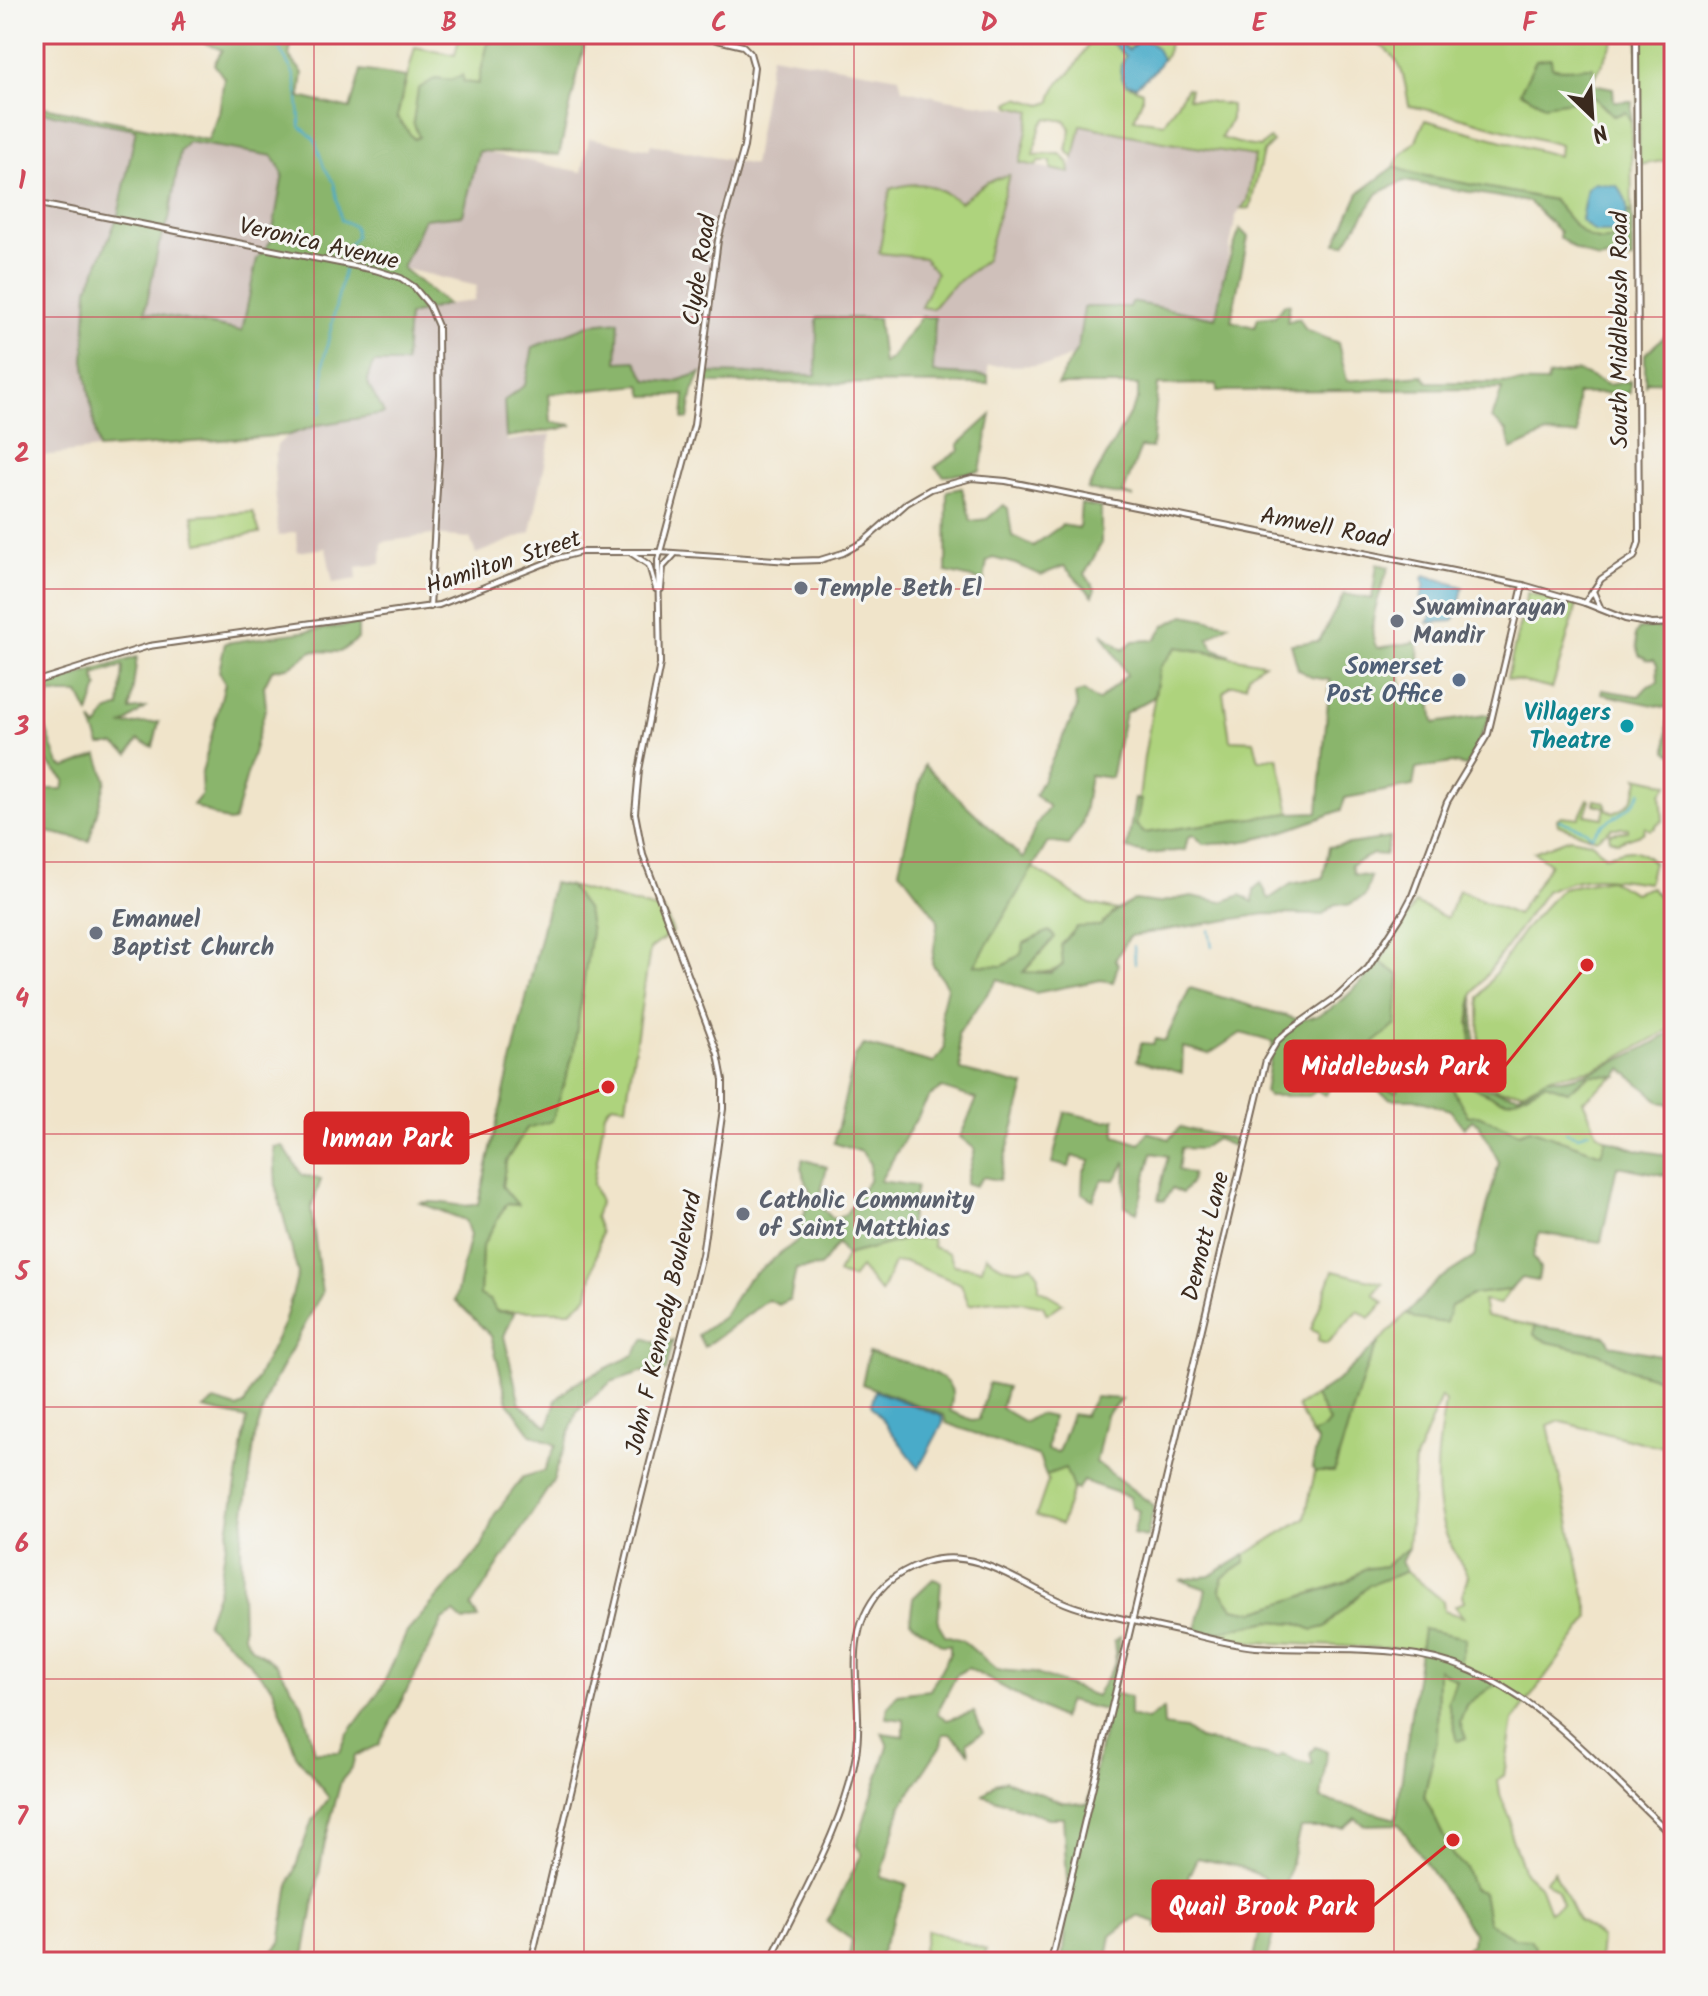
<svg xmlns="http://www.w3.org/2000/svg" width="1708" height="1996" font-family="Kalam,sans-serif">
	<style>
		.industrial { fill: #cfc0ba }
		.green { fill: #aed37d; stroke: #747e4e; stroke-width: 2 }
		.forest { fill: #8ab56c; stroke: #627045; stroke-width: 2; fill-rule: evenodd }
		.water { fill: #4aabc9; stroke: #426a74; stroke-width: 2 }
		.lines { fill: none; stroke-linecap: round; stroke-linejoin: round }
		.stream { stroke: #4aabc9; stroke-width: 2 }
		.secondary-casing { stroke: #7a6b5a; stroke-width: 8 }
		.secondary { stroke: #fff; stroke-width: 4 }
		.grid { fill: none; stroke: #d1495b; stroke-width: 2; stroke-opacity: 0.55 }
		.worship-dot { fill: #6b7280; stroke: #f6f6f2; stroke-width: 3 }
		.service-dot { fill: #5c6f8a; stroke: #f6f6f2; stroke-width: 3 }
		.culture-dot { fill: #0f9aa8; stroke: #f6f6f2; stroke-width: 3 }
		.labels { text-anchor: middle; stroke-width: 6; stroke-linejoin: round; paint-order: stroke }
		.street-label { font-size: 24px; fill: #3b2a1e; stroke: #f6f6f2 }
		.worship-label { font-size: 24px; font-weight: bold; fill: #5b616d; stroke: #f6f6f2; text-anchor: start }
		.service-label { font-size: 24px; font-weight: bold; fill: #4e5e75; stroke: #f6f6f2; text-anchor: end }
		.culture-label { font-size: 24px; font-weight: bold; fill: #0d838f; stroke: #f6f6f2; text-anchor: end }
		.leader { fill: none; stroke: #d62828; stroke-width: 3 }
		.callout-dot { fill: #d62828; stroke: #f6f6f2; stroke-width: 3 }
		.callout { fill: #d62828; stroke: #d62828; stroke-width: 3 }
		.callout-label { font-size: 26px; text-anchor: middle; font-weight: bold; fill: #fff }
		.neatline { fill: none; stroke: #d1495b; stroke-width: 3 }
		.grid-label { font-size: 26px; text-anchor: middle; font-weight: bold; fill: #d1495b }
	</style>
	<rect width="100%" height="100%" fill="#f6f6f2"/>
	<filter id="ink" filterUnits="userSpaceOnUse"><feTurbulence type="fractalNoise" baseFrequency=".0125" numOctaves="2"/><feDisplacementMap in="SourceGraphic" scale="16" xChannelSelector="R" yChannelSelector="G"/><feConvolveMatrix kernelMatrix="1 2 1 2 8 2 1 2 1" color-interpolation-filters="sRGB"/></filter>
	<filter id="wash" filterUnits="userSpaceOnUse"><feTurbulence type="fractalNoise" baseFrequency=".006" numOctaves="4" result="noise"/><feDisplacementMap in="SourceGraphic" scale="32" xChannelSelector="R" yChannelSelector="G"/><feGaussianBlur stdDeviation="1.8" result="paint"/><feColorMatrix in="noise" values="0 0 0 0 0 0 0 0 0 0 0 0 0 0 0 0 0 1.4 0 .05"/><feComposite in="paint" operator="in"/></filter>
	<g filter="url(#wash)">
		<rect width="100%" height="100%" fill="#f0e4ca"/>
		<g class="industrial">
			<path d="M 771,55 L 899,77 L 902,89 L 946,99 L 1031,111 L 1021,163 L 1070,173 L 1081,124 L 1168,143 L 1255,156 L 1247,201 L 1236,216 L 1216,319 L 1132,302 L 1130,307 L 1085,307 L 1075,354 L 1050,365 L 988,366 L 988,376 L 933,374 L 934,317 L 818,318 L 816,375 L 701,373 L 673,382 L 647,380 L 617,362 L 619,321 L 533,347 L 525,385 L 504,401 L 507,441 L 551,434 L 531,532 L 476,554 L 470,538 L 432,535 L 382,542 L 381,564 L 356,567 L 357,579 L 333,583 L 326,548 L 297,552 L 296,532 L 278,536 L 274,467 L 277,445 L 289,435 L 318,425 L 384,414 L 367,382 L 367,376 L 408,316 L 447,304 L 474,301 L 477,286 L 401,268 L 424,219 L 463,214 L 479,151 L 582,172 L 589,138 L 649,149 L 651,144 L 753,165 Z"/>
			<path d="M 34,109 L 136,129 L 118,216 L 88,288 L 84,360 L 98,449 L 34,457 Z"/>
			<path d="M 188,142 L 273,156 L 283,173 L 271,241 L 257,259 L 242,332 L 145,312 L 162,231 L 169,220 L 180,152 Z"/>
		</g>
		<g class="green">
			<path d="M 456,34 L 514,34 L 488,43 L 478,84 L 436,78 L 420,138 L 414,139 L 397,117 L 415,47 L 455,55 L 459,38 Z"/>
			<path d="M 1095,34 L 1170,34 L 1167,55 L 1162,60 L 1154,45 L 1135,43 L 1129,50 L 1108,35 L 1107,38 L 1126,56 L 1126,84 L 1142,91 L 1142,100 L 1134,119 L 1164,123 L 1187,88 L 1190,89 L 1188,98 L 1231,105 L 1231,119 L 1221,138 L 1245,145 L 1260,147 L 1270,139 L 1273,142 L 1263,152 L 1250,208 L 1241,209 L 1247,201 L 1255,156 L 1168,143 L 1081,125 L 1074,158 L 1066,150 L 1071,130 L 1066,121 L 1047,118 L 1041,125 L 1033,155 L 1060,154 L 1069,163 L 1070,173 L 1051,169 L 1051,161 L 1039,161 L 1036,166 L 1020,163 L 1031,111 L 1010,106 L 1009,103 L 1018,98 L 1042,105 L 1051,102 C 1053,85 1062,81 1073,69 C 1081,59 1087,45 1095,34 Z"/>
			<path d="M 1378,34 L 1617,34 L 1584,99 L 1595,98 L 1613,116 L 1625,112 L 1631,121 L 1632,215 L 1627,210 L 1627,205 L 1587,189 L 1581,219 L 1619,230 L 1622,226 L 1626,231 C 1591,257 1575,224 1553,200 L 1415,174 L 1394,167 L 1399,157 L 1416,141 L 1425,120 L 1559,156 L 1560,145 L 1452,115 L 1409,106 C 1404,77 1404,59 1376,43 Z"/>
			<path d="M 1638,34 L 1674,34 L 1674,159 L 1639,165 Z"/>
			<path d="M 1009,175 L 986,260 L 948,290 L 932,309 L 921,307 L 936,273 L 924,258 L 879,253 L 890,189 C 921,179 934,185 960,202 L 987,182 Z"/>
			<path d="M 253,512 L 260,533 L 198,543 L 193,516 Z"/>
			<path d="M 1527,593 L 1577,605 L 1552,689 L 1507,678 Z"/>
			<path d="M 1176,647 L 1264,663 L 1248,675 L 1246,685 L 1230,685 L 1223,692 L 1230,740 L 1254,741 L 1259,760 L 1278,757 L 1290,813 L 1144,833 L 1136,825 L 1144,757 L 1160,666 Z"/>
			<path d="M 1637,777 L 1668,784 L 1661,794 L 1663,821 L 1657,824 L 1655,828 L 1650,830 L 1645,827 L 1643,833 L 1618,842 L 1610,839 L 1609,833 L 1628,831 L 1628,828 L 1612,828 L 1596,839 L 1558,825 L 1557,819 L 1561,816 L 1579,818 L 1588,799 L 1590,801 L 1585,815 L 1603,818 L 1605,807 L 1594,804 L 1595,800 L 1605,802 L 1607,809 L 1613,813 C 1630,808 1635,797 1639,780 Z"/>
			<path d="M 1570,838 L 1591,842 L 1605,856 C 1629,849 1634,845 1653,862 L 1648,883 C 1607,877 1585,873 1546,891 L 1473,994 L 1469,1023 L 1472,1039 L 1471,1086 C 1515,1107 1504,1104 1545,1082 L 1568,1091 L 1598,1070 L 1617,1076 C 1604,1080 1595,1094 1583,1100 L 1597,1133 L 1606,1139 L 1601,1154 L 1530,1129 L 1519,1133 L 1469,1116 L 1410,1073 L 1396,1092 L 1381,1087 L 1324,1056 L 1340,1043 L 1370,1046 L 1399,975 L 1380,962 L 1415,903 L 1447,918 L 1459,890 L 1517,915 L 1550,864 L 1534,852 Z"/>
			<path d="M 1032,867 L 1090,904 L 1117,910 L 1100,926 L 1082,929 C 1063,965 1068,974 1023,973 L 1055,937 L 1003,966 L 974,966 Z"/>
			<path d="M 1609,879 L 1634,893 L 1651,887 L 1674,913 L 1674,1027 L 1613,1061 L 1594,1069 L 1551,1077 L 1523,1091 L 1499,1090 L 1480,1082 L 1479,998 L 1523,931 L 1562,888 Z"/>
			<path d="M 569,886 L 664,911 L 673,932 L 650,949 L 626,1106 L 612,1104 L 605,1112 L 593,1184 L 600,1202 L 595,1217 L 601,1233 L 588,1295 L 571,1311 L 496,1311 L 480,1295 L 482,1247 L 506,1204 L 517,1205 L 502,1186 L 506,1161 L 527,1128 L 587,910 Z"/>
			<path d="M 932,1238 L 933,1247 L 949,1253 L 954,1265 L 982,1269 L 986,1255 C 1002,1269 1011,1273 1032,1265 L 1039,1275 L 1039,1289 L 1063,1303 L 1047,1314 L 1043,1306 C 1020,1300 991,1299 969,1305 L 961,1284 L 906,1262 L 894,1263 L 881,1293 L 860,1268 L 852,1278 L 838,1274 L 846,1255 L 907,1239 Z"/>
			<path d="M 1333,1271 L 1383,1283 L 1374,1294 L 1384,1303 L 1370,1318 L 1358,1311 L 1326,1344 L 1318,1341 L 1319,1333 L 1311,1330 Z"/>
			<path d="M 1510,1290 L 1500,1304 L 1483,1301 L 1486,1316 L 1535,1326 L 1534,1335 L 1548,1342 L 1598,1353 L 1631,1370 L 1674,1383 L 1674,1446 L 1652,1445 L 1558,1421 L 1548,1425 L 1590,1617 L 1513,1721 L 1504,1775 L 1498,1780 L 1500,1795 L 1511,1820 L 1510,1833 L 1524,1872 L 1541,1888 L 1550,1912 L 1562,1904 L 1556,1889 L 1545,1881 L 1554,1871 L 1577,1919 L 1601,1938 L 1599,1962 L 1526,1962 L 1535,1957 L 1513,1938 L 1488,1922 L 1483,1892 L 1473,1889 L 1465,1867 L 1453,1856 L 1424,1796 L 1437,1740 L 1438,1669 L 1456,1680 L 1460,1722 L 1466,1705 L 1459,1666 L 1424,1629 L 1420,1650 L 1255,1642 L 1208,1634 L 1270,1621 L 1297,1623 L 1313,1630 L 1325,1627 L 1369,1585 L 1407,1571 L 1443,1601 L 1444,1611 L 1463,1617 L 1455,1606 L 1464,1601 L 1462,1595 L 1468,1576 C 1461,1563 1453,1550 1447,1537 C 1430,1494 1438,1446 1445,1402 L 1441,1397 L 1415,1460 L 1408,1548 L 1385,1566 L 1364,1569 L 1347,1582 L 1254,1612 L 1233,1608 L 1220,1590 L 1222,1578 L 1245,1563 L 1245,1555 L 1305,1518 L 1315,1472 L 1334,1472 L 1366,1368 L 1379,1342 L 1407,1313 L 1416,1319 L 1451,1306 L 1474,1294 Z"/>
			<path d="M 1315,1396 L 1329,1422 L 1324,1428 L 1312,1435 L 1297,1406 Z"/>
			<path d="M 1066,1467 L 1073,1488 L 1061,1525 L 1036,1516 L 1048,1481 L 1046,1475 Z"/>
			<path d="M 927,1930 L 986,1950 L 983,1962 L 920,1962 Z"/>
		</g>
		<g class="forest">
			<path d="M 183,34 L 293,34 L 289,56 L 303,73 L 300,97 L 350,109 L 361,70 L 406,77 L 397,117 L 414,139 L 419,137 L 413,122 L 418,89 L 436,78 L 451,80 L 462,75 L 464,82 L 478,84 L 488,43 L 514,34 L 594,34 L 585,42 L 559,155 L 479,151 L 463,215 L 424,219 L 402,268 L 447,304 L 408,316 L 405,363 L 374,363 C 359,387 375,390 384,414 L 318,425 L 289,435 L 98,449 L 84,360 L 88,288 L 118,216 L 136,129 L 34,111 L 34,105 L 208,140 L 219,113 L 224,78 L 214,64 L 222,50 ZM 188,142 L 273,156 L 283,174 L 271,241 L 257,259 L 242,331 L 145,312 L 159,244 L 169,220 L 180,152 Z"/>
			<path d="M 1551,58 L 1552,67 C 1565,72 1579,66 1593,67 L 1593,84 L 1613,88 L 1614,101 L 1632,101 L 1631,121 L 1625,112 L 1614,116 L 1595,98 L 1544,105 L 1520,92 L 1536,60 Z"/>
			<path d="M 1394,167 L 1415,174 L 1553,200 C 1575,224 1591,257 1626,231 L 1622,226 L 1627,210 L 1632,215 L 1632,260 L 1608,258 L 1599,260 L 1575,249 L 1559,237 L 1560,232 L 1529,202 L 1404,181 L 1378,193 L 1345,244 L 1336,243 L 1359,193 Z"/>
			<path d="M 1240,229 L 1248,237 L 1231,321 L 1255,327 L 1258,318 L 1275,316 L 1284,304 L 1290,304 L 1287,322 L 1299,318 L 1306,330 L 1338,343 L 1347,381 L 1422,375 L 1428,382 L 1547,383 L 1549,376 L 1578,371 L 1608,385 L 1630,381 L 1630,393 L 1577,394 L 1578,435 L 1546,434 L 1511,450 L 1507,431 L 1492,419 L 1502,389 L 1217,391 L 1217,384 L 1158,385 L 1152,448 L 1141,447 L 1123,494 L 1134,497 L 1087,490 L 1138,399 L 1138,385 L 1057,385 L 1078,347 L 1084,307 L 1129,307 L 1131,302 L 1216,318 L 1223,278 Z"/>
			<path d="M 1674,296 L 1674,382 L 1648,381 L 1645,385 L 1645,354 L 1665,336 Z"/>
			<path d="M 921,317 L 935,317 L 933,373 L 988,376 L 988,384 L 705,383 L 705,373 L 816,375 L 817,318 L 878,318 L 883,364 L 891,358 Z"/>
			<path d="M 619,321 L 617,362 L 636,361 L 647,380 L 673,382 L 701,373 L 693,391 L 688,419 L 683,419 L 685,395 L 644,396 L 641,385 L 549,394 L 551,422 L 573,425 L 559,429 L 506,437 L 504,401 L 525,385 L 533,347 L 591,324 Z"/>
			<path d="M 991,415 L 980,471 L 944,476 L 935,467 L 960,450 L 958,445 Z"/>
			<path d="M 962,488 L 971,521 L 987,519 L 1003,505 L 1008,508 L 1012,536 L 1033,546 L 1062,525 L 1079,528 L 1081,504 L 1101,508 L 1101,544 L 1085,574 L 1095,589 L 1093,596 L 1064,566 L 1041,575 L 1015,564 L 993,558 L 987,561 L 984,581 L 946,572 L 947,491 Z"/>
			<path d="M 1377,564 L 1389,567 C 1382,588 1364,627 1377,648 L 1417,642 L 1420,662 L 1429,665 L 1399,669 L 1404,699 L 1430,694 L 1434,723 L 1491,714 L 1467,766 L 1451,763 L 1416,769 L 1413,786 L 1345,798 L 1341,810 C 1292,829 1256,845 1203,844 L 1194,835 L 1188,837 L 1185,850 L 1149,854 L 1127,849 L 1135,799 L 1141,800 L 1136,825 L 1144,833 L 1290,813 L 1318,812 L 1330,680 L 1311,677 L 1298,669 L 1291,644 L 1319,641 L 1344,594 L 1372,599 Z"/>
			<path d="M 1185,615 L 1229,624 L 1208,638 L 1213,648 L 1230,655 L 1177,647 L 1160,667 L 1154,697 L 1125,713 L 1111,778 L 1090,775 L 1082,825 L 1068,845 L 1048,842 L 975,965 L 1003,966 L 1021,954 L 1024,943 L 1049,931 L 1055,937 L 1023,972 L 1051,973 L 1063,965 L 1061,945 L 1077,927 L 1100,926 L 1117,910 L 1135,900 L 1157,903 L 1191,896 L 1222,902 L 1241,895 L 1253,902 L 1254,889 L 1261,883 L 1269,899 L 1291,884 L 1323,878 L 1329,847 L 1390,838 L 1385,855 L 1373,854 L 1351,865 L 1354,874 L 1371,877 L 1365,896 L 1348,905 L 1335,904 L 1322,915 L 1265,914 L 1130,936 L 1115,960 L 1118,965 L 1113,982 L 1101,980 L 1035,993 L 998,979 L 958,1034 L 961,1070 L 1025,1086 L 999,1180 L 983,1177 L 975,1186 L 966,1183 L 975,1149 L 960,1137 L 977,1099 L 942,1088 L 929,1097 L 880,1181 L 916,1186 L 907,1239 L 846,1255 L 838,1243 L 820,1267 L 796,1269 L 790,1299 L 779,1305 L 768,1300 L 704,1347 L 698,1335 L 723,1317 L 747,1280 L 798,1240 L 808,1199 L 813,1199 L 801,1168 L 803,1159 L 827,1167 L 818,1204 L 833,1219 L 845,1215 L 869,1180 L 870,1164 L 862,1152 L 834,1143 L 855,1056 L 864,1045 L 934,1063 L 945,1048 L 941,1011 L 947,987 L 932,963 L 938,920 L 899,869 L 924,765 L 1023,859 L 1036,825 L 1049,807 L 1035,795 L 1077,708 L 1075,694 L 1084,691 L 1098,701 L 1127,675 L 1102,633 L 1123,650 L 1133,641 L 1155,640 L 1164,626 Z"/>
			<path d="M 358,624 L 358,639 L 340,652 L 312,651 L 291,666 L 272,670 L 264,686 L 266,707 L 234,821 L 228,822 L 193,805 L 202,794 L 201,776 L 225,683 L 219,671 L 225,643 Z"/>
			<path d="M 1669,627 L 1674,632 L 1674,640 L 1670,644 L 1674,653 L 1674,755 L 1667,751 L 1668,708 L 1601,694 L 1602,690 L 1639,696 L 1648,686 L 1658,682 L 1657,664 L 1654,660 L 1648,660 L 1639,655 L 1635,635 L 1639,629 Z"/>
			<path d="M 137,657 L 130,710 L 145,708 L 123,725 L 159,722 L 153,747 L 138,740 L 129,754 L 115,745 L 100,745 L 91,721 L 97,728 L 107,712 L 120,707 L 123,666 L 94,675 L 98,687 L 89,714 L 79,694 L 50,694 L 43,721 L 59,764 L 65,768 L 98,755 L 106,780 L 89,841 L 34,829 L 34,786 L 36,789 L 63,789 L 65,780 L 43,758 L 42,750 L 34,749 L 34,689 Z"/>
			<path d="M 553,883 L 569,886 L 587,910 L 591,932 L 573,1055 L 552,1121 L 527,1128 L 506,1161 L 502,1186 L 518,1205 L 506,1204 L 482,1247 L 480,1295 L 491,1301 L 496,1311 L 514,1313 L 504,1336 L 520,1404 L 548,1427 L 556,1400 L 575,1383 L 634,1355 L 645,1338 L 660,1345 L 673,1340 L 666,1371 L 641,1372 L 611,1382 L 577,1411 L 553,1481 L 471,1607 L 478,1618 L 464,1622 L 454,1613 L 443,1620 L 379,1745 L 355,1756 L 352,1768 L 341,1781 L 325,1841 L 303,1962 L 264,1962 L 280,1944 L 288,1889 L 311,1823 L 329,1798 L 296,1755 L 273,1688 L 236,1649 L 206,1624 L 218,1591 L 247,1419 L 204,1409 L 214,1401 L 237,1408 L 244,1405 L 284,1323 L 298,1274 L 276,1187 L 274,1147 L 283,1146 L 302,1175 L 321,1180 L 311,1209 L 322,1293 L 269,1391 L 255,1437 L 241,1543 L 243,1635 L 252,1648 L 277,1665 L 302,1704 L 315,1752 L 340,1752 L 347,1735 L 381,1689 L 407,1632 L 482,1547 L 495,1514 L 523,1477 L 544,1471 L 556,1445 L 531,1434 L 508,1402 L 491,1336 L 455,1300 L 470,1235 L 465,1220 L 420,1203 C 441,1198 458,1210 478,1204 Z"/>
			<path d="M 1380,962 L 1399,975 L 1396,1025 L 1370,1046 L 1340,1043 L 1325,1056 L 1381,1087 L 1396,1092 L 1411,1073 L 1422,1069 L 1450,1084 L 1468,1116 L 1478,1115 L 1519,1133 L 1530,1129 L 1601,1154 L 1606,1139 L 1638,1150 L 1674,1156 L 1674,1177 L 1617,1166 L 1601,1242 L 1539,1233 L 1533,1257 L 1540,1269 L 1538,1281 L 1521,1278 L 1510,1290 L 1474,1294 L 1451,1306 L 1446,1323 L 1416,1319 L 1407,1313 L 1438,1280 L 1474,1257 L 1499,1162 L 1479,1124 L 1472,1120 L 1464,1128 L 1450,1110 L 1415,1099 L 1391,1099 L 1360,1080 L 1338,1071 L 1326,1095 L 1317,1091 L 1309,1096 L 1268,1096 L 1265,1092 L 1273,1042 L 1241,1033 L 1209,1054 L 1183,1047 L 1182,1073 L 1137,1060 L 1141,1043 L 1153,1044 L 1155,1039 L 1165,1041 L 1190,988 L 1300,1020 C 1332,1018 1358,985 1380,962 Z"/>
			<path d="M 1473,994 L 1476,1082 L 1488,1089 L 1518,1095 L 1547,1078 C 1576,1086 1648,1047 1674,1031 L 1674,1105 L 1661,1102 L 1622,1069 L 1617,1076 L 1588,1075 L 1568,1091 L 1545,1083 C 1504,1104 1515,1107 1471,1086 C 1471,1055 1469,1025 1473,994 Z"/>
			<path d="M 1065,1112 L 1104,1121 L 1115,1119 L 1115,1136 L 1140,1144 L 1148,1132 L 1169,1139 L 1180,1127 L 1236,1140 L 1233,1146 L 1216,1139 L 1201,1149 L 1181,1148 L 1178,1170 L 1192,1174 L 1190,1184 L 1182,1193 L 1172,1188 L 1164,1201 L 1158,1199 L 1168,1156 L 1152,1153 L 1137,1212 L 1125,1206 L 1126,1161 L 1115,1180 L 1102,1179 L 1093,1200 L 1082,1193 L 1083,1173 L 1090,1161 L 1072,1156 L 1069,1167 L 1052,1163 Z"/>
			<path d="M 1535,1326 L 1606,1336 L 1611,1345 L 1674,1358 L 1674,1383 L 1631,1370 L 1598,1353 L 1548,1342 L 1534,1335 Z"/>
			<path d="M 1379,1342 L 1366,1368 L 1334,1472 L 1315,1472 L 1312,1467 L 1318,1441 L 1312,1435 L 1324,1428 L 1329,1422 L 1315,1396 L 1337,1381 Z"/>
			<path d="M 869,1352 C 889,1358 948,1369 952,1392 C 953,1397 951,1405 950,1411 L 972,1420 L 979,1419 L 989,1383 L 1007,1387 L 1001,1408 L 1025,1422 L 1038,1414 L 1052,1417 L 1047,1450 L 1058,1452 L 1072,1414 L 1084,1416 L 1095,1397 L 1122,1399 L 1106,1415 L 1096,1462 L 1154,1506 L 1147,1537 L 1133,1534 L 1139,1511 C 1132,1508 1129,1505 1130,1497 L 1083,1481 L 1077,1490 L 1073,1488 L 1065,1468 L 1046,1475 L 1039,1457 L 946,1423 L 944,1415 L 862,1384 Z"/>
			<path d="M 1408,1548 L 1401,1562 L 1407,1571 L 1369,1585 L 1325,1627 L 1313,1630 L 1297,1623 L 1270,1621 L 1208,1634 L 1196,1630 L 1206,1589 L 1180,1580 L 1210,1576 L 1245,1555 L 1245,1563 L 1222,1578 L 1220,1590 L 1233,1608 L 1254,1612 L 1347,1582 L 1364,1569 L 1385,1566 Z"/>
			<path d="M 933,1579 L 941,1582 L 938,1623 L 945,1635 L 962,1640 L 997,1670 L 1034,1673 L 1096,1696 L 1116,1662 L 1114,1641 L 1120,1637 L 1112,1693 L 1130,1697 L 1130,1716 L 1147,1720 L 1163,1709 L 1164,1726 L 1185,1729 L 1199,1739 L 1278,1758 L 1283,1754 L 1296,1761 L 1313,1765 L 1310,1753 L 1315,1747 L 1327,1751 L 1321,1799 L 1396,1819 L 1423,1629 L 1466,1638 L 1459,1666 L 1497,1683 L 1466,1705 L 1460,1722 L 1466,1738 L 1458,1741 L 1448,1702 L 1456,1680 L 1438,1669 L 1437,1740 L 1424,1796 L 1453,1856 L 1465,1867 L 1473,1889 L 1483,1892 L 1488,1922 L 1513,1938 L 1530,1939 L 1535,1947 L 1535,1957 L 1526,1962 L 1450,1962 L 1472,1944 L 1473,1933 L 1399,1824 L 1364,1825 L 1356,1818 L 1344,1828 L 1300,1828 L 1266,1962 L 1253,1962 L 1269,1890 L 1263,1877 L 1240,1867 L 1197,1858 L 1188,1877 L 1196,1895 L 1183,1930 L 1156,1927 L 1156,1922 L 1137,1916 L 1111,1936 L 1108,1953 L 1114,1962 L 1062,1962 L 1068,1895 L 1063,1818 L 1048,1818 L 983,1795 L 996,1783 L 1005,1780 L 1062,1802 L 1088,1804 L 1108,1711 L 1068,1701 L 1061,1719 L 968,1668 L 957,1674 L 937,1713 L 947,1720 L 974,1712 L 983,1733 L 967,1742 L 969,1752 L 950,1734 L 943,1734 L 941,1745 L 901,1806 L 881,1877 L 907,1885 L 877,1962 L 848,1962 L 852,1940 L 827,1922 L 862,1854 L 856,1845 L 888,1746 L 882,1733 L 904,1736 L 904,1720 L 886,1718 L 888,1708 L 897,1694 L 930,1690 L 950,1653 L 950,1645 L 942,1645 L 910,1621 L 913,1598 Z"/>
		</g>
		<g class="water">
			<path d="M 1107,34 L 1129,50 L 1139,40 C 1152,40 1158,48 1162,60 L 1153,72 L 1136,86 L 1126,84 C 1118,73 1119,68 1126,56 L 1106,38 Z"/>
			<path d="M 1594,183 L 1617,186 C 1630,200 1631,220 1615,232 L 1595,232 L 1581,220 L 1587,188 Z"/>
			<path d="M 1425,575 L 1463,587 L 1458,613 L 1453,621 L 1427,623 L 1432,616 L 1421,598 L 1425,584 L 1423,578 Z"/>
			<path d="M 875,1391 L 942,1416 L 943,1423 L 919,1468 L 871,1405 Z"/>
		</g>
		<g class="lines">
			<g class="stream">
				<path d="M 277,34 C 277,50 284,56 291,69 C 297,77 300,115 300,126 L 315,140 L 324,167 L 334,183 L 341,220 L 354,226 L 356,236 L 345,250 L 346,258"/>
				<path d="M 319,414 L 322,410 L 324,359 L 344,270"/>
				<path d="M 1559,820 L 1585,830 L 1592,836 C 1607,814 1628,819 1641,791"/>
				<path d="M 1209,930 L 1212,947"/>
				<path d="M 1134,946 L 1135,963"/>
				<path d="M 1566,1132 L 1578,1136 L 1589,1131"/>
			</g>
		</g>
	</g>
	<g filter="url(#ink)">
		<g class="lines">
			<defs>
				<g id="secondary">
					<path d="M 34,203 L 375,270 L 401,278 L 414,287 L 429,305 L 438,326 L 439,455 L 430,607"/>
					<path d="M 631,553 L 649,565 L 656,589"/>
					<path d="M 661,589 L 663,567 L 674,555"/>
					<path d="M 1593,591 L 1601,609"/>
					<path d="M 1585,603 L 1601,579 L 1634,557 L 1639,542 L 1636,34"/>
					<path d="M 34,682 L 149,646 L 439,605 L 558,558 L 581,552 L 659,552 L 790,561 L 820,560 L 843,553 L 863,542 L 907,503 L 931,489 L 972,478 L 1006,481 L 1523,585 L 1585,603 L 1625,619 L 1652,624 L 1674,623"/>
					<path d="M 531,1962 L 634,1526 L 702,1255 L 723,1109 L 723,1080 L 718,1054 L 643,855 L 635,813 L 639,770 L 660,664 L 658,560 L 694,425 L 718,240 L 744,147 L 754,67 L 750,53 L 743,46 L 692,34"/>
					<path d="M 770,1962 C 800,1897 844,1826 856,1755 C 866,1693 835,1635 886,1584 C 897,1574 911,1567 925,1562 C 986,1544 1031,1597 1086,1610 C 1120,1618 1153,1626 1187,1633 C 1210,1639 1232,1645 1256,1647 C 1328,1652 1403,1641 1472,1671 C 1552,1706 1611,1779 1674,1837"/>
					<path d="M 1051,1962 L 1266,1060 L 1278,1040 L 1287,1032 L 1338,996 L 1368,968 L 1402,915 L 1412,896 L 1447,802 L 1488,734 L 1523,585"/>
				</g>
			</defs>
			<use href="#secondary" class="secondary-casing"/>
			<use href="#secondary" class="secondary"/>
		</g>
	</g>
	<path class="grid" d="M 314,34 L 314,1962M 584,34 L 584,1962M 854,34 L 854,1962M 1124,34 L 1124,1962M 1394,34 L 1394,1962M 34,317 L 1674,317M 34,589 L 1674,589M 34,862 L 1674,862M 34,1134 L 1674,1134M 34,1407 L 1674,1407M 34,1679 L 1674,1679"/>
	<g class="worship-dot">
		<circle cx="801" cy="588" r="8"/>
		<circle cx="1397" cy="621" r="8"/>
		<circle cx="96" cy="933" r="8"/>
		<circle cx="743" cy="1214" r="8"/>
	</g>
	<circle class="service-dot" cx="1459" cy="680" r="8"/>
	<circle class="culture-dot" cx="1627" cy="726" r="8"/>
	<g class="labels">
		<g class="street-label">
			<text transform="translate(319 243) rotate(13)" y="8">Veronica Avenue</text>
			<text transform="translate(699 270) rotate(-81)" y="8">Clyde Road</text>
			<text transform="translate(1619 330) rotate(-90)" y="8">South Middlebush Road</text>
			<text transform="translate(1325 527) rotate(11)" y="8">Amwell Road</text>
			<text transform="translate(503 562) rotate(-18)" y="8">Hamilton Street</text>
			<text transform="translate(1205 1236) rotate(-76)" y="8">Demott Lane</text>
			<text transform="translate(663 1323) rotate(-77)" y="8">John F Kennedy Boulevard</text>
		</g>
		<g class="worship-label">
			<text x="817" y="596">Temple Beth El</text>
			<text x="1413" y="615">Swaminarayan<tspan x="1413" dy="28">Mandir</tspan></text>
			<text x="112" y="927">Emanuel<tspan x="112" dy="28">Baptist Church</tspan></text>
			<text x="759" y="1208">Catholic Community<tspan x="759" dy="28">of Saint Matthias</tspan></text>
		</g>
		<g class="service-label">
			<text x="1443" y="674">Somerset<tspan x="1443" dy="28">Post Office</tspan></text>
		</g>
		<g class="culture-label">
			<text x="1611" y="720">Villagers<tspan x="1611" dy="28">Theatre</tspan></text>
		</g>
	</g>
	<path class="leader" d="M1587 965L1505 1066M608 1087L468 1138M1453 1840L1373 1906"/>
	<g class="callout-dot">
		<circle cx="1587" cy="965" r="8"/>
		<circle cx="608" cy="1087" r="8"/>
		<circle cx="1453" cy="1840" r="8"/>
	</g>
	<g class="callout">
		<rect x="1285" y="1041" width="220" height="50" rx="8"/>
		<rect x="305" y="1113" width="163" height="50" rx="8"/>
		<rect x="1153" y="1881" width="220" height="50" rx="8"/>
	</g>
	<g class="callout-label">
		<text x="1395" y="1075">Middlebush Park</text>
		<text x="387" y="1147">Inman Park</text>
		<text x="1263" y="1915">Quail Brook Park</text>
	</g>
	<rect width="1708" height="1996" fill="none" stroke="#f6f6f2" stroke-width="88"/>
	<g transform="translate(1592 116) rotate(155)" stroke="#f6f6f2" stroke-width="6" paint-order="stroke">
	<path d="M0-6L14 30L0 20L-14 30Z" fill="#3b2a1e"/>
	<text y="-12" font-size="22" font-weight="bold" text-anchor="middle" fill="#3b2a1e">N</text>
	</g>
	<rect x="44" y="44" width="1620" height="1908" class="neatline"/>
	<g class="grid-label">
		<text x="179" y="31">A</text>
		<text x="449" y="31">B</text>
		<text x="719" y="31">C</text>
		<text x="989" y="31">D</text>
		<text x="1259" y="31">E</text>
		<text x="1529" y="31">F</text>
		<text x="22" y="189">1</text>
		<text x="22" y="462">2</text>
		<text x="22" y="735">3</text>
		<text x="22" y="1007">4</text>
		<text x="22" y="1280">5</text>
		<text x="22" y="1552">6</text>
		<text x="22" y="1825">7</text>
	</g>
</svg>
